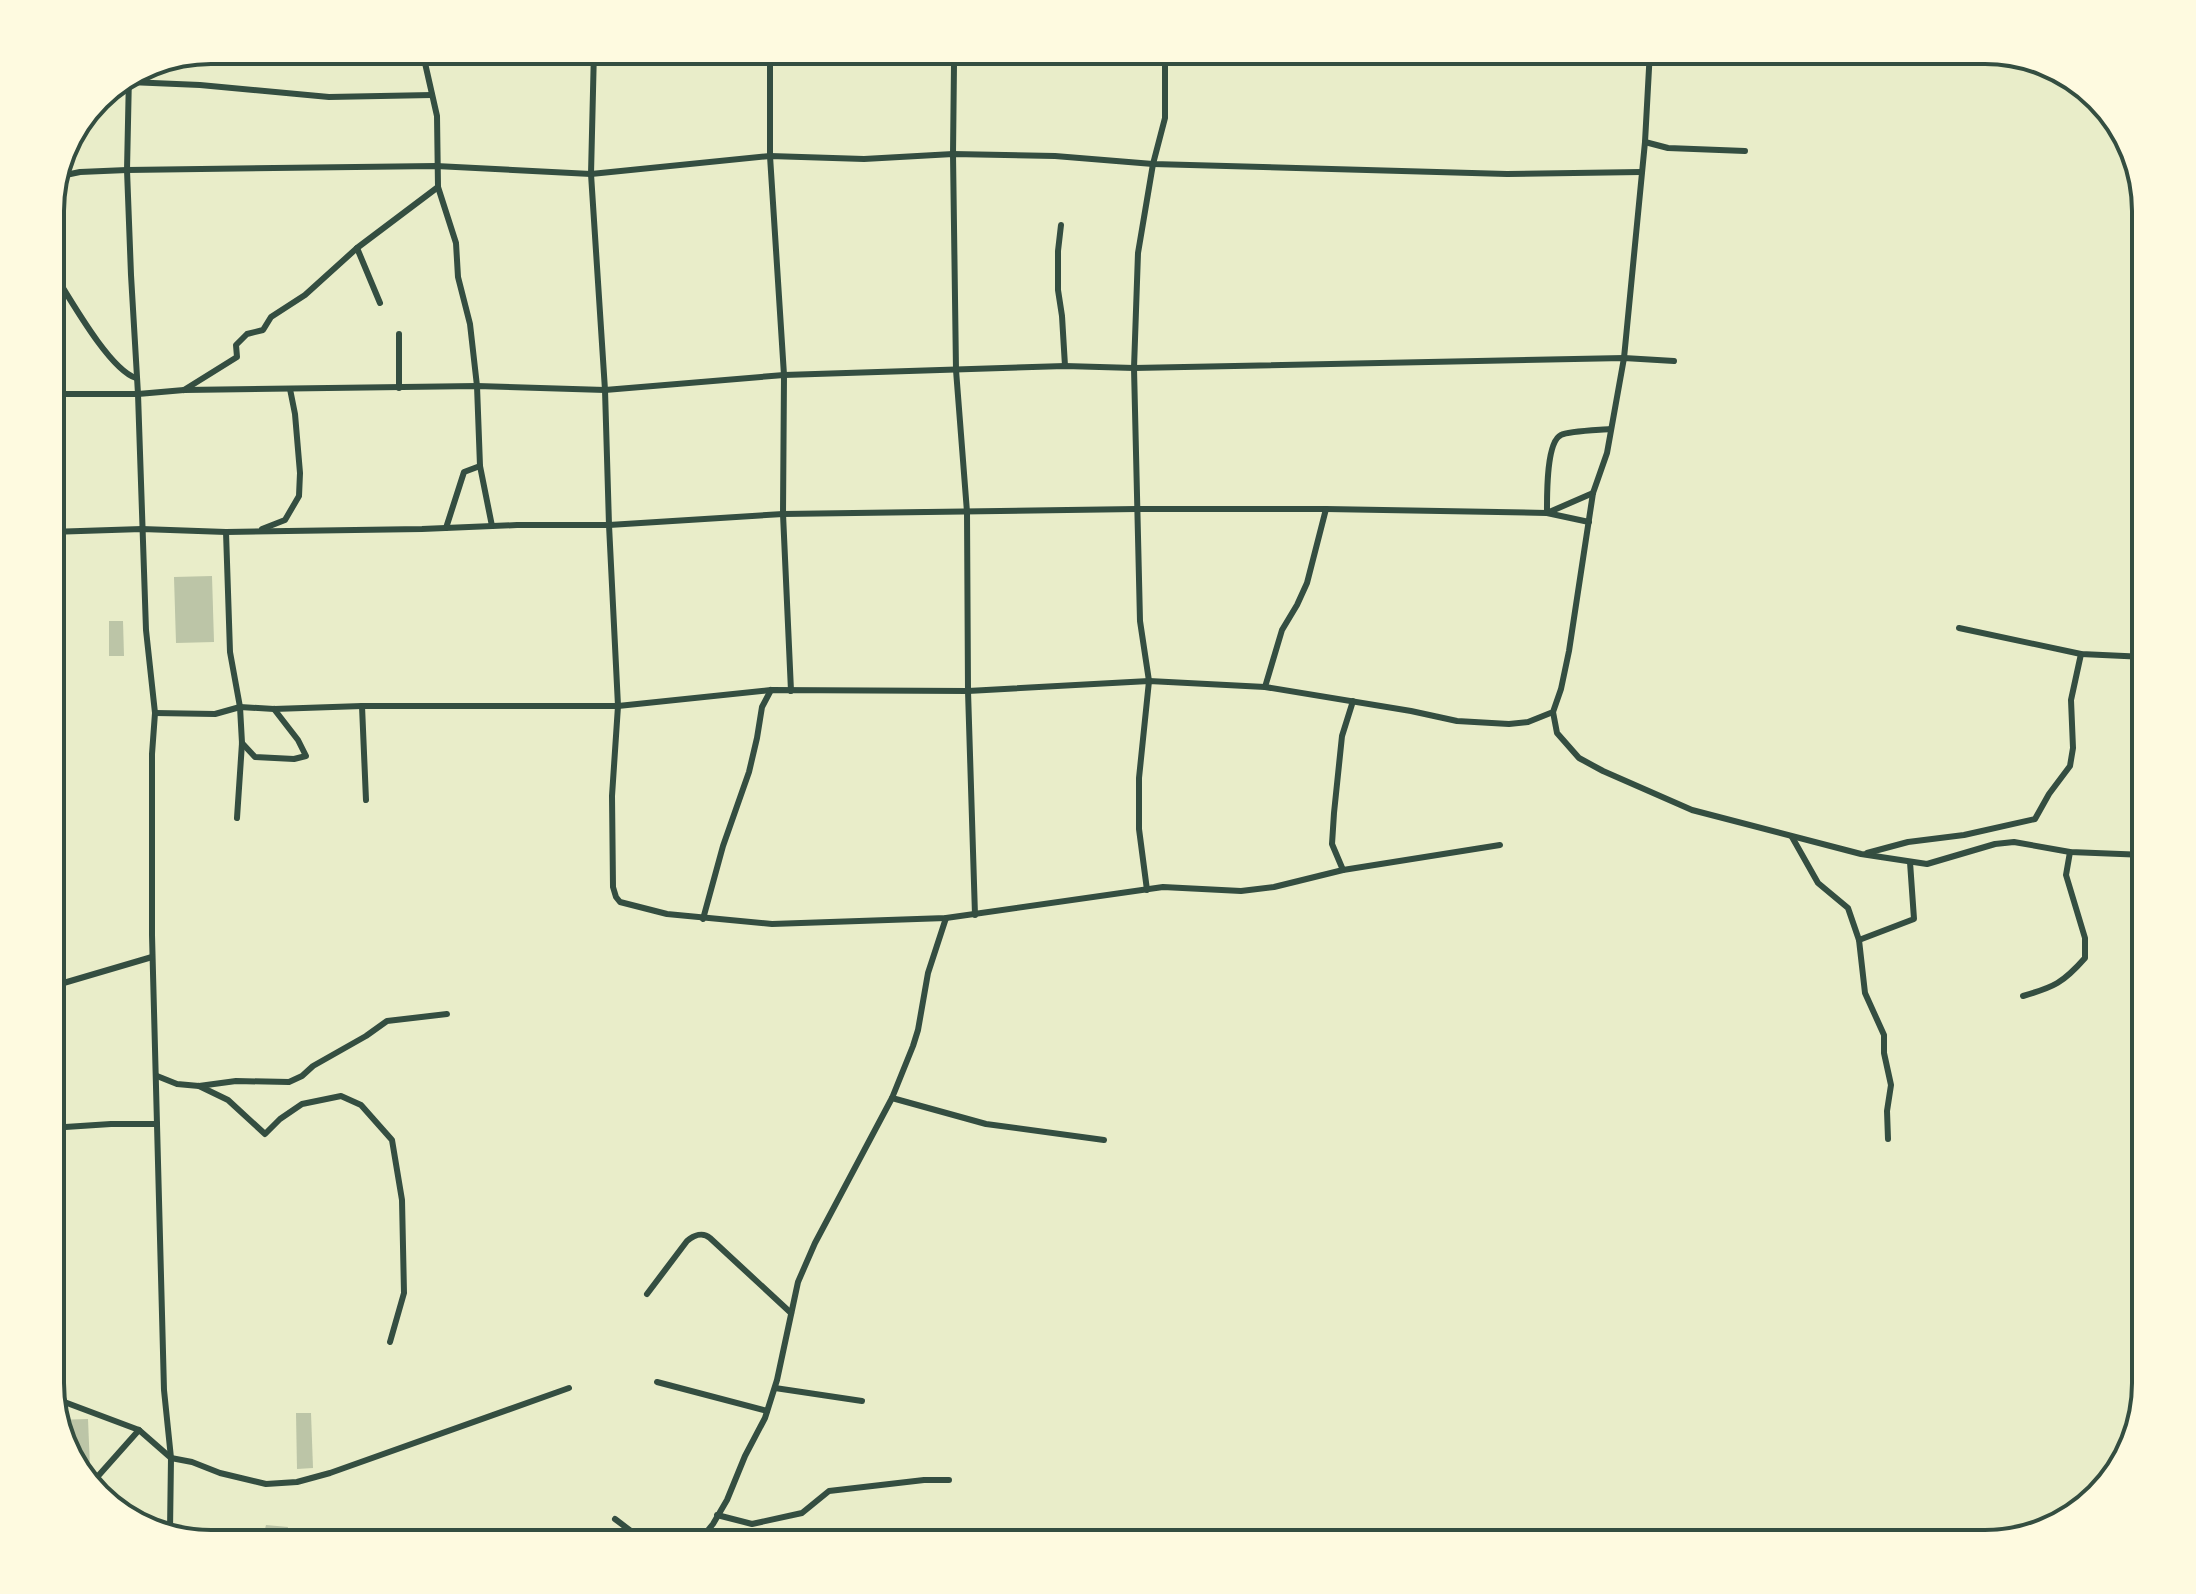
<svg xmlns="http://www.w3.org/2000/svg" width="2196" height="1594" font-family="'PT Serif',serif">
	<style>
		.building { fill: #bcc5a7 }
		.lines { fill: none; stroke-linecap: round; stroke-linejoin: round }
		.minor { stroke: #344e41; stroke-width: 6 }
		.rim { fill: none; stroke: #344e41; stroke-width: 4 }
	</style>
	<rect width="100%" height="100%" fill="#e9edc9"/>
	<g class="building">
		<path d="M 212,576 L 214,642 L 176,643 L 174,577 Z"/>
		<path d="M 109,621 L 123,621 L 124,656 L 109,656 Z"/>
		<path d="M 63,1248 L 65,1317 L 50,1317 L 50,1249 Z"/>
		<path d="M 296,1413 L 311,1413 L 313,1468 L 297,1469 Z"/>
		<path d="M 88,1419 L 90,1468 L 78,1469 L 67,1455 L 57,1420 Z"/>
		<path d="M 266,1525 L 288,1527 L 287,1533 L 307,1536 L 306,1544 L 261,1544 Z"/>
	</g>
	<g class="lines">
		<g class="minor">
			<path d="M 594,50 L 591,174 L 605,390 L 609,525 L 618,706 L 612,796 L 613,887 L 616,897 L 620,902 L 667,914 L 772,924 L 946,918 L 1163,887 L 1241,891 L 1274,887 L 1343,870 L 1500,845"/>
			<path d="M 770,50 L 770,156 L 784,375 L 783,514 L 791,691"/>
			<path d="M 952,50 L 954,64 L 953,154 L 956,370 L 967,512 L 968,691 L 975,915"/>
			<path d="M 129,75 L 127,170 L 131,275 L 138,394 L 146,630 L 155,713 L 152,754 L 152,935 L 164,1390 L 171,1458 L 170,1531"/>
			<path d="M 129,82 L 200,85 L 329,97 L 432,95"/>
			<path d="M 1645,142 L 1668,148 L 1745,151"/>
			<path d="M 56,177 L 80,172 L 127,170 L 436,166 L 591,174 L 770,156 L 864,159 L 953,154 L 1055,156 L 1153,164 L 1507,174 L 1641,172"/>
			<path d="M 438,187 L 456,243 L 458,277 L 470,324 L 477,386 L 480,466 L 492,526"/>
			<path d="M 1061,225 L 1058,251 L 1058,290 L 1062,316 L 1065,366"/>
			<path d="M 357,248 L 380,303"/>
			<path d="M 50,267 C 67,293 108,369 136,378"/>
			<path d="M 399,388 L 399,334"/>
			<path d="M 184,390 L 237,357 L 236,345 L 247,334 L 263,330 L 271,317 L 305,295 L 357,248 L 438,187 L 437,116 L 425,63 L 426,50"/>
			<path d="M 50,394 L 138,394 L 184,390 L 477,386 L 605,390 L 784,375 L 1065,366 L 1134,368 L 1624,358 L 1674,361"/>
			<path d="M 1589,522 L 1547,513 C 1547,497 1546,442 1561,435 C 1568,431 1600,430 1610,429"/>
			<path d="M 446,528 L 464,472 L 480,466"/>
			<path d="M 262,529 L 285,520 L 299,496 L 300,473 L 295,414 L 290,389"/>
			<path d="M 50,532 L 142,529 L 226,532 L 422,529 L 517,525 L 609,525 L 783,514 L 1136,509 L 1326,509 L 1547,513 L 1593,493"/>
			<path d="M 226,532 L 230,652 L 240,707 L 242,743 L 237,818"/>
			<path d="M 1959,628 L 2081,654 L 2146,657"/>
			<path d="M 1265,687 L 1282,630 L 1297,605 L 1307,583 L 1326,509"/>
			<path d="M 362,706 L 366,800"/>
			<path d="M 1553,712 L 1557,733 L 1579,758 L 1603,771 L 1692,810 L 1861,854 L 1927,864 L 1995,844 L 2014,842 L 2070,852 L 2146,855"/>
			<path d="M 155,713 L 215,714 L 240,707 L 274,709 L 362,706 L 618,706 L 771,690 L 968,691 L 1149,681 L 1265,687 L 1411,711 L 1457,721 L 1509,724 L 1528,722 L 1553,712 L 1561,689 L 1569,651 L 1593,493 L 1607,453 L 1624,358 L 1645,142 L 1650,50"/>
			<path d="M 242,743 L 255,757 L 294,759 L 306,756 L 298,740 L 274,709"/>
			<path d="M 1792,837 L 1818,883 L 1848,908 L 1859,940 L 1865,993 L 1884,1035 L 1884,1053 L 1891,1085 L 1887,1111 L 1888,1139"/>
			<path d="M 1867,853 L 1908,842 L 1964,835 L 2035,819 L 2049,794 L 2070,766 L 2073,748 L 2071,700 L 2081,654"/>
			<path d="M 1343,870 L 1332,844 L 1334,813 L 1342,736 L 1353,701"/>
			<path d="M 1147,890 L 1139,829 L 1139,778 L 1149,681 L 1140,621 L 1134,368 L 1138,253 L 1153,164 L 1165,118 L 1165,50"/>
			<path d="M 703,919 L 723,846 L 749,772 L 757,738 L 762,707 L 771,690"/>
			<path d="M 1859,940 L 1914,919 L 1910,862"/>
			<path d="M 50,987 L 152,957"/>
			<path d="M 2023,996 C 2054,987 2063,983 2085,958 L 2085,938 L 2066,875 L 2070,852"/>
			<path d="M 157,1076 L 177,1084 L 199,1086 L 236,1081 L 289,1082 L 302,1076 L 313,1066 L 366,1036 L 387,1021 L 447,1014"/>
			<path d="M 199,1086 L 228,1100 L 265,1134 L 280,1119 L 302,1104 L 341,1096 L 361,1105 L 392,1140 L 402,1200 L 404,1293 L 390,1342"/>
			<path d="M 892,1098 L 986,1124 L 1104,1140"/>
			<path d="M 50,1128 L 111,1124 L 157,1124"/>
			<path d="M 647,1294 L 687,1241 C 694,1235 703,1232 710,1238 L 791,1313"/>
			<path d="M 657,1382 L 767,1411"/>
			<path d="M 775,1388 L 862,1401"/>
			<path d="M 51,1397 L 139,1430 L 171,1458 L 192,1462 L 220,1473 L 266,1484 L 297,1482 L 330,1473 L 569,1388"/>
			<path d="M 91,1484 L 139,1430"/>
			<path d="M 717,1515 L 752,1524 L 802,1513 L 829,1491 L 924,1480 L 949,1480"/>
			<path d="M 615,1519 L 648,1544"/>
			<path d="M 697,1544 L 713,1524 L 727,1500 L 745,1456 L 765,1418 L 777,1380 L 798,1282 L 815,1243 L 892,1098 L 913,1046 L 918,1030 L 928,973 L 946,918"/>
		</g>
	</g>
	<path d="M0 0H2196V1594H0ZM211 64H1985A147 147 0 0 1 2132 211V1383A147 147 0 0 1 1985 1530H211A147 147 0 0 1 64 1383V211A147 147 0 0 1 211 64Z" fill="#fefae0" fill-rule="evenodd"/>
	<path class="rim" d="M211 64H1985A147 147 0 0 1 2132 211V1383A147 147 0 0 1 1985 1530H211A147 147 0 0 1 64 1383V211A147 147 0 0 1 211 64Z"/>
</svg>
